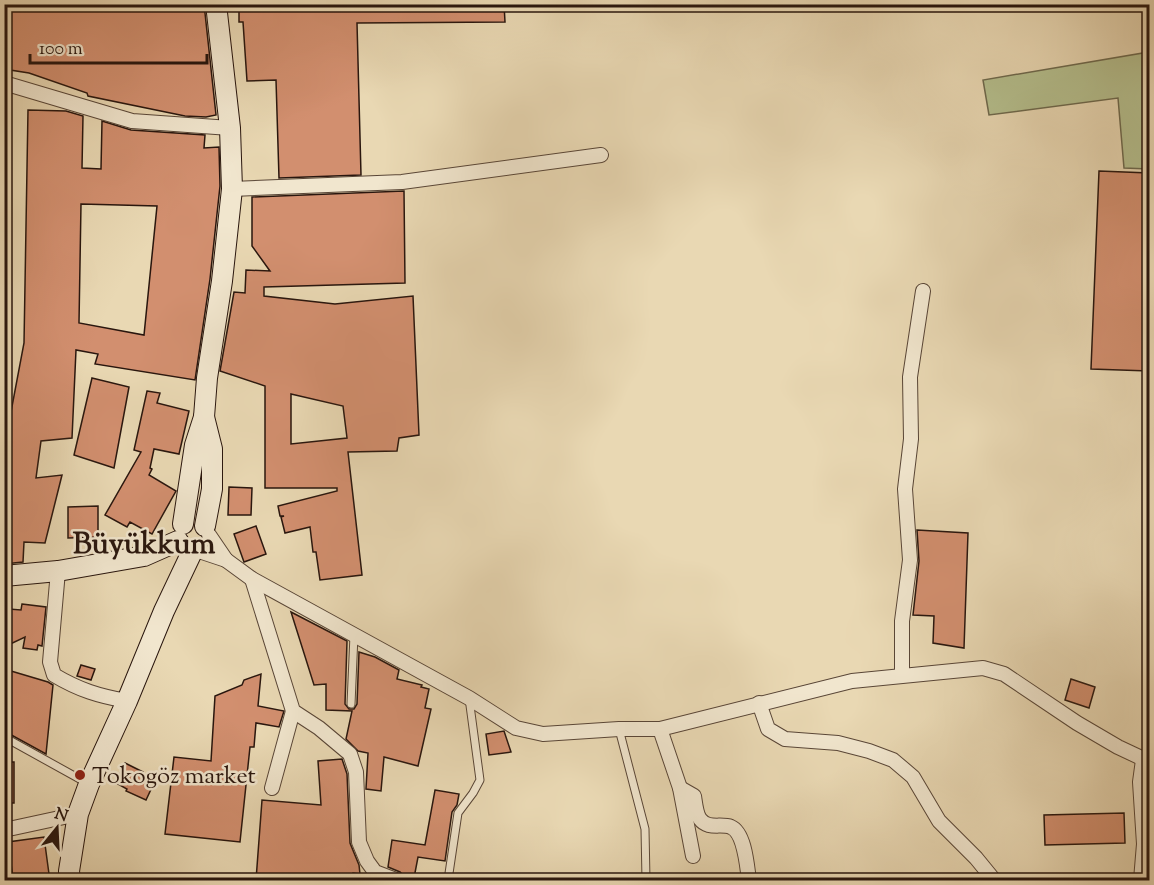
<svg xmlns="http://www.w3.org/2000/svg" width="1154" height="885" font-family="'Sorts Mill Goudy',serif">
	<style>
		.green { fill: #b5bf8e; stroke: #6f6a4e; stroke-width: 1.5 }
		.building { fill: #d28f6f; stroke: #29160e; stroke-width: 1.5; fill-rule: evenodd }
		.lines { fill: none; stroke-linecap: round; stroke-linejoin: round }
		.lane-casing { stroke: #594637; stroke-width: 9 }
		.street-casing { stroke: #594637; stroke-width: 16 }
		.secondary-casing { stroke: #29160e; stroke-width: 22 }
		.lane { stroke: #f1e6ce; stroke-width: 7 }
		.street { stroke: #f1e6ce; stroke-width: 14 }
		.secondary { stroke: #f1e6ce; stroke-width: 20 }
		.poi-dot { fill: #8f2418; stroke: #f1e6ce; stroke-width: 2 }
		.labels { text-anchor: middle; stroke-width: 5; stroke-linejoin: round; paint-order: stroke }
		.poi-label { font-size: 24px; fill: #29160e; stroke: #f1e6ce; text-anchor: start }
		.district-label { font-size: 30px; font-weight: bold; fill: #29160e; stroke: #f1e6ce }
	</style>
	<rect width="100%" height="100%" fill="#e9d8b3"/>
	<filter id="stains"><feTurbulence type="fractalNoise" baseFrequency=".00333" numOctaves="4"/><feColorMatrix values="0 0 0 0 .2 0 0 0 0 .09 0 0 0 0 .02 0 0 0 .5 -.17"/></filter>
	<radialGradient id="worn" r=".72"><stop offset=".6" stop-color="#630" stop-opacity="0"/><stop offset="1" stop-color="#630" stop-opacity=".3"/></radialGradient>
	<path class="green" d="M 1149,52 L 1149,169 L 1124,168 L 1118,98 L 989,115 L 983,80 Z"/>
	<g class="building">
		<path d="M 4,4 L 204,4 L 216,115 L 206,117 L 185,116 L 88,96 L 87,93 L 29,73 L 4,69 Z"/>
		<path d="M 239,4 L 504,4 L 505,22 L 357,23 L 361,175 L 279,178 L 276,80 L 247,81 L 243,22 L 239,22 Z"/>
		<path d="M 28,110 L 66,111 L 83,116 L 82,168 L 101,169 L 102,121 L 131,130 L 205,135 L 204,148 L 219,147 L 220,186 L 210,279 L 195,380 L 95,364 L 98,354 L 76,350 L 72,438 L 41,441 L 36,478 L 62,475 L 45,543 L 24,542 L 23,562 L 4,564 L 4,432 L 7,433 L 24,343 ZM 81,204 L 157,206 L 144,335 L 79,323 Z"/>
		<path d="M 1099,171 L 1149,173 L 1149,371 L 1091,369 Z"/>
		<path d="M 404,191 L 405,283 L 264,287 L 264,296 L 335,304 L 413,296 L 419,435 L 399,438 L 397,451 L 348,452 L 362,575 L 320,580 L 316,552 L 313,552 L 310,527 L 285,533 L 281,517 L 284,516 L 280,516 L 278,506 L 337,491 L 337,488 L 265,488 L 265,386 L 220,371 L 234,292 L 245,293 L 246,270 L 270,271 L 252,246 L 252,197 ZM 291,394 L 343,406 L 347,438 L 291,444 Z"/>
		<path d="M 92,378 L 129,387 L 114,468 L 74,455 Z"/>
		<path d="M 147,391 L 160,393 L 157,403 L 189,411 L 179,454 L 154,449 L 150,468 L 152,469 L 149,475 L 176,491 L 152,534 L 130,522 L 127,527 L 105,515 L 141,452 L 134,450 Z"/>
		<path d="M 229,487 L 252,488 L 251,515 L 228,515 Z"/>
		<path d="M 98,506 L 98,537 L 68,538 L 68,507 Z"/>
		<path d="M 256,526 L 266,554 L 244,562 L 234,534 Z"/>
		<path d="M 917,530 L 968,533 L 964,648 L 933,643 L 934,616 L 913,615 L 919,561 Z"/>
		<path d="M 22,604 L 46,607 L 42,646 L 38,645 L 37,650 L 23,648 L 25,637 L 4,647 L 9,609 L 21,610 Z"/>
		<path d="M 291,612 L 347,641 L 345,704 L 349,709 L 354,709 L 357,704 L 359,652 L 375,657 L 399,670 L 397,679 L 422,685 L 421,687 L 429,689 L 425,708 L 431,709 L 418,766 L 384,757 L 381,791 L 366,789 L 368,753 L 358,751 L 346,739 L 352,711 L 326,710 L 326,684 L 314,685 Z"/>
		<path d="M 81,665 L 95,669 L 91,680 L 77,676 Z"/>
		<path d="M 11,671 L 48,682 L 53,685 L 46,754 L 4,731 L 4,713 Z"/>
		<path d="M 261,674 L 258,706 L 284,711 L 279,727 L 256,723 L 254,747 L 250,747 L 240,842 L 165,834 L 174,757 L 211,761 L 215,696 L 242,685 L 244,680 Z"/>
		<path d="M 1071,679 L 1095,687 L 1089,708 L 1065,700 Z"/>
		<path d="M 504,731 L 511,752 L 489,755 L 486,734 Z"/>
		<path d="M 342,759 L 347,774 L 350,843 L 359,865 L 360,874 L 353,873 L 351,880 L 256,880 L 262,800 L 321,805 L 318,761 Z"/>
		<path d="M 5,762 L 14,762 L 14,803 L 4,803 Z"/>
		<path d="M 125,763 L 143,772 L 142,779 L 153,785 L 146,800 L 126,791 L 127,789 L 116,783 Z"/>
		<path d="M 435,790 L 459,794 L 457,805 L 452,812 L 445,861 L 418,857 L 414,878 L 404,876 L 400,872 L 388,867 L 392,840 L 425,845 Z"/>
		<path d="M 1124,813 L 1125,843 L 1045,845 L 1044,815 Z"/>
		<path d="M 44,837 L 49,874 L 13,878 L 8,842 Z"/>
	</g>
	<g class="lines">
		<defs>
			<g id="lane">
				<path d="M 351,704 L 354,635"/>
				<path d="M 619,729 L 645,829 L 646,880"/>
				<path d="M 4,737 L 87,783"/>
				<path d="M 448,880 L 458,813 L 473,793 L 480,780 L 469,698"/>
			</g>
			<g id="street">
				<path d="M 4,83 L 132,121 L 230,128"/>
				<path d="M 232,189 L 402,182 L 601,155"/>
				<path d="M 209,535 L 226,560"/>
				<path d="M 199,551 L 226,560 L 252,579 L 469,698 L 516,728 L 543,734 L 619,729 L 660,729 L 852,681 L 983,668 L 1004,674 L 1077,723 L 1118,747 L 1150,762"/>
				<path d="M 58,571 L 50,662 L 54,675 C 79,690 99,696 127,701"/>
				<path d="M 252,579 L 293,711 L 319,728 L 350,754 L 356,772 L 359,842 L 367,861 L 375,872 L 396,880"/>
				<path d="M 902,675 L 902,621 L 910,560 L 905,489 L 911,439 L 910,377 L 923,291"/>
				<path d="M 759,703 L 768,729 L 785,739 L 838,743 L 869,751 L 893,760 L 913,777 L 939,821 L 976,858 L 994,880"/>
				<path d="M 660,729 L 680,788 L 693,856"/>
				<path d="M 272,788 L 293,711"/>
				<path d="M 680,788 L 694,796 C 695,802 696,814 700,819 C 708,830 721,823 731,827 C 745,833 747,867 749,880"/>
				<path d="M 4,830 L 78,814"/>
				<path d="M 1141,880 L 1144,844 L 1140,782 L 1143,760"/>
			</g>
			<g id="secondary">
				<path d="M 204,417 L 212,449 L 212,489 L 205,526"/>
				<path d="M 183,524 L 195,445 L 204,417 L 207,378 L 222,281 L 232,189 L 230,128 L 216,4"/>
				<path d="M 4,576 L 58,571 L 144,556 L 178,541"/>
				<path d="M 70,880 L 69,871 L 78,814 L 89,784 L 127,701 L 164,611 L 192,552"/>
			</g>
		</defs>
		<use href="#lane" class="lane-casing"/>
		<use href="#street" class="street-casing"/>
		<use href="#secondary" class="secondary-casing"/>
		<use href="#lane" class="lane"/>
		<use href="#street" class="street"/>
		<use href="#secondary" class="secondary"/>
	</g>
	<circle class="poi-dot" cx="80" cy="775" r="6"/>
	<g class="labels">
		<g class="poi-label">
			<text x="92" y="783">Tokogöz market</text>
		</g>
		<g class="district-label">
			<text x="144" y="553">Büyükkum</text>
		</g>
	</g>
	<rect width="1154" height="885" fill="none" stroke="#e9d8b3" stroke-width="24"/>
	<rect x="6" y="6" width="1142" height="873" fill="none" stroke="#29160e" stroke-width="3"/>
	<rect x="12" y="12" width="1130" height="861" fill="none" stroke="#29160e" stroke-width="1.5"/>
	<g transform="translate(57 828) rotate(18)" stroke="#f1e6ce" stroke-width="4.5" paint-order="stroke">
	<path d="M0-4.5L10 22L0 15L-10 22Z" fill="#29160e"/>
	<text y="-9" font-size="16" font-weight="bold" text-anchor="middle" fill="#29160e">N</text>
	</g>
	<path d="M30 54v9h177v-9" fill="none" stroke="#29160e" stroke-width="3"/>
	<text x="39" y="54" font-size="18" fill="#29160e" stroke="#f1e6ce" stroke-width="4.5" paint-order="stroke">100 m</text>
	<rect width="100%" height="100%" filter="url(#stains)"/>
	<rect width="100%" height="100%" fill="url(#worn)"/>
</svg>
